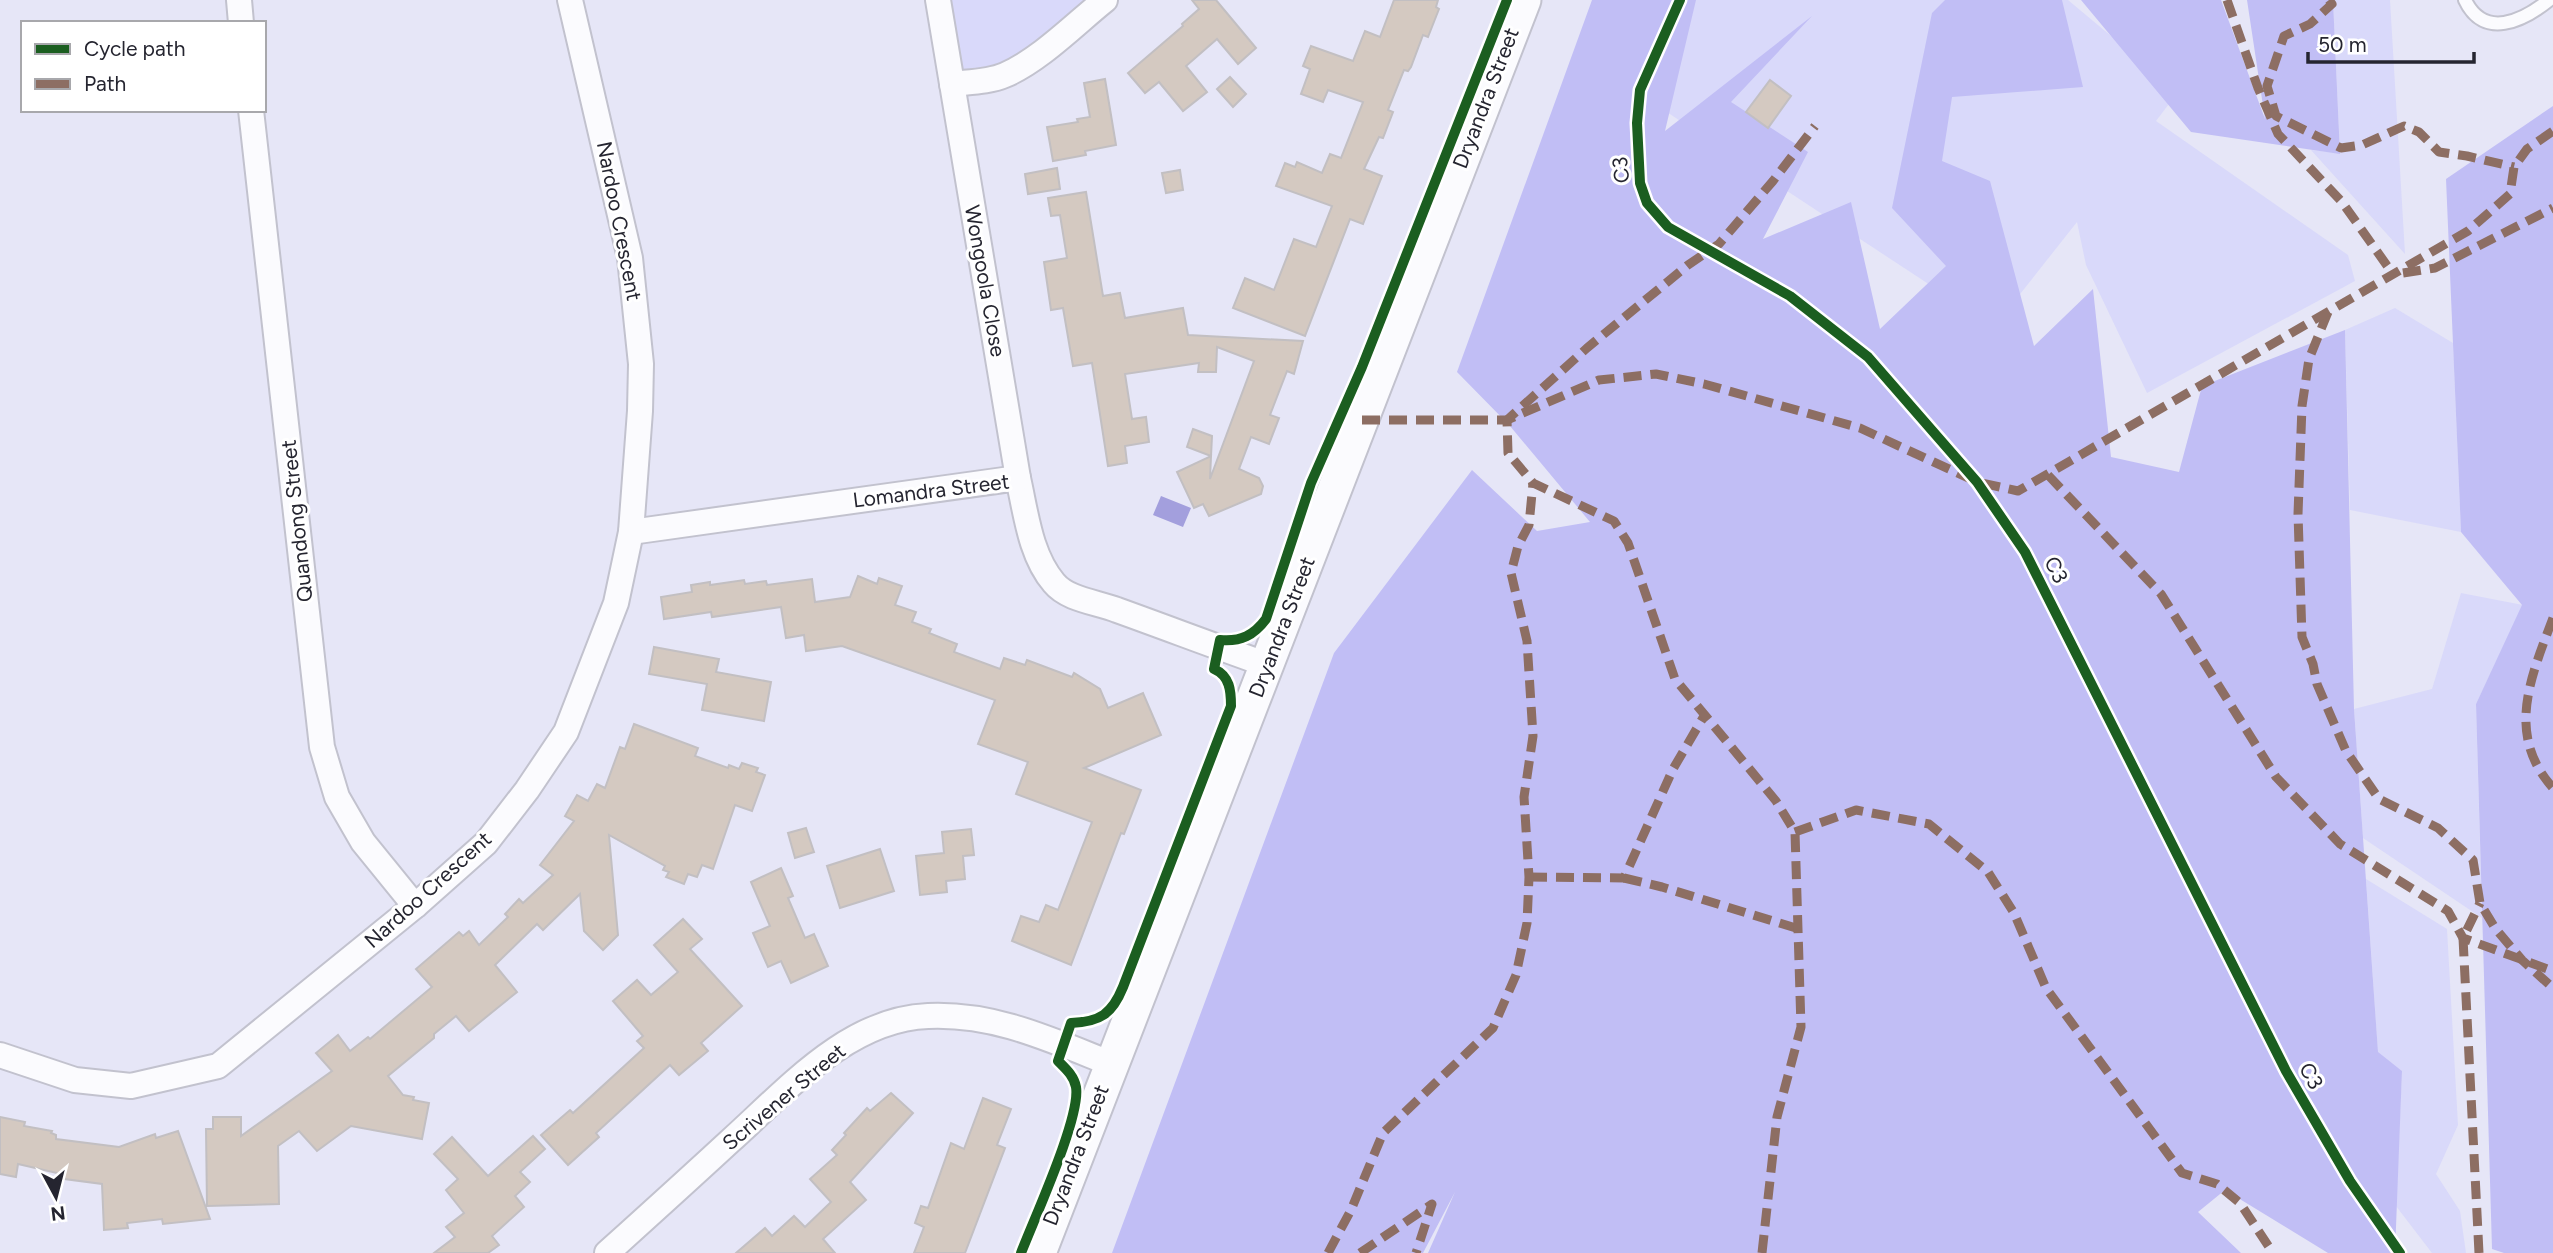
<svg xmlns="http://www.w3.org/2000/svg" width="2553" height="1253" font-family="Figtree,sans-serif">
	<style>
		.green { fill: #d9d9fa }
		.forest { fill: #c1bef5 }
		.water { fill: #a39fdd }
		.building { fill: #d4c9c1; stroke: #c2bfc2; stroke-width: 2 }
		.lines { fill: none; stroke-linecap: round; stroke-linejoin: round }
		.lane-casing { stroke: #c2c2ce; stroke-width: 16 }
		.street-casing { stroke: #c2c2ce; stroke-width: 28 }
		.secondary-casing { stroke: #c2c2ce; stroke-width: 37 }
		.lane { stroke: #fbfbfe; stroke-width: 12 }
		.street { stroke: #fbfbfe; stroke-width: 24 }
		.secondary { stroke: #fbfbfe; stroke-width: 33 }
		.quiet { stroke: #8d6e63; stroke-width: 9; stroke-dasharray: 18 9; stroke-linecap: butt }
		.cycleway-casing { stroke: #fff; stroke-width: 15 }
		.cycleway { stroke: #1b5e20; stroke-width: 10 }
		.labels { text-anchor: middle; stroke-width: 6; stroke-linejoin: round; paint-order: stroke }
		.street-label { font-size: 21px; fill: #252530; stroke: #fff }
	</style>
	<rect width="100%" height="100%" fill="#e6e6f7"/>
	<g class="green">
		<path d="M 938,0 L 1105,0 L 1028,62 L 952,84 Z"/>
		<path d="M 1689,0 L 2068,0 L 2178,92 L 2156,121 L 2348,255 L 2355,281 L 2147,393 L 2086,265 L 2077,222 L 1994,327 L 1647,99 Z"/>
		<path d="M 2333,0 L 2390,0 L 2405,254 L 2311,150 L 2340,153 Z"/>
		<path d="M 2395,308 L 2453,343 L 2461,532 L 2350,510 L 2345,330 Z"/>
		<path d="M 2461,593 L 2523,605 L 2476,704 L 2482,918 L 2363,838 L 2354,709 L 2432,689 Z"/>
		<path d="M 2366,879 L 2447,929 L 2458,1125 L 2436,1174 L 2460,1211 L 2466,1253 L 2432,1253 L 2396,1206 L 2402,1071 L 2378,1053 Z"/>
	</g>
	<g class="forest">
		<path d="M 1592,0 L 1696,0 L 1665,131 L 1812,16 L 1731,102 L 1808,152 L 1763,239 L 1851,202 L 1880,329 L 1946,266 L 1892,208 L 1932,13 L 1945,0 L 2062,0 L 2083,87 L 1952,97 L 1942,161 L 1990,181 L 2034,346 L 2093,289 L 2111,457 L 2179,472 L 2202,386 L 2345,330 L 2354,709 L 2378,1052 L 2402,1071 L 2395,1253 L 2328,1253 L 2225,1190 L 2198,1212 L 2241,1253 L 1428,1253 L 1455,1192 L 1423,1253 L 1112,1253 L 1334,653 L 1472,470 L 1537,531 L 1590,522 L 1510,426 L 1457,372 Z"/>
		<path d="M 2081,0 L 2221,0 L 2265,119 L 2247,0 L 2333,0 L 2340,154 L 2191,132 Z"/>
		<path d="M 2553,106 L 2553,1253 L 2504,1253 L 2492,1249 L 2476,704 L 2522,605 L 2461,532 L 2446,179 Z"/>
	</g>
	<path class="water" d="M 1161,496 L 1191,508 L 1183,527 L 1153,515 Z"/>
	<g class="building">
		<path d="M 1192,0 L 1216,0 L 1256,48 L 1238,64 L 1217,39 L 1186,66 L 1207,92 L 1183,111 L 1159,82 L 1145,93 L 1128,73 L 1183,26 L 1182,24 L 1199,9 Z"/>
		<path d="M 1394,0 L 1438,0 L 1436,7 L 1439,9 L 1428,37 L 1423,35 L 1411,67 L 1408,71 L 1404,70 L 1388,110 L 1393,112 L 1383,138 L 1379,137 L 1364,169 L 1382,176 L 1363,224 L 1350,219 L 1305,336 L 1233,308 L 1245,278 L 1274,290 L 1294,239 L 1316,247 L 1332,206 L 1276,186 L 1285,163 L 1295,167 L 1297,162 L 1322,173 L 1330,154 L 1341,158 L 1363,102 L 1328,90 L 1323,102 L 1301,94 L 1310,69 L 1303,66 L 1311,46 L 1353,61 L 1365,31 L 1380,37 Z"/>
		<path d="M 1230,77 L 1246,94 L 1233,107 L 1217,89 Z"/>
		<path d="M 1105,79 L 1116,145 L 1085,151 L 1086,155 L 1053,161 L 1047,127 L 1078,122 L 1077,119 L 1090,117 L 1084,83 Z"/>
		<path d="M 1770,80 L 1791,96 L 1768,128 L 1746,112 Z"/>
		<path d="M 1057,168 L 1060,189 L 1028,194 L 1025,174 Z"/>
		<path d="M 1180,170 L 1183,190 L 1166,193 L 1162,173 Z"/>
		<path d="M 1086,192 L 1103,296 L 1120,293 L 1125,318 L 1183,308 L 1188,335 L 1303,341 L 1294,374 L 1287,371 L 1270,415 L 1279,418 L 1269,444 L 1251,437 L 1239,469 L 1259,478 L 1263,486 L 1261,494 L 1209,516 L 1203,504 L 1194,508 L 1177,472 L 1211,456 L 1210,479 L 1254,361 L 1217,347 L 1216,372 L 1198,372 L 1199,363 L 1125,374 L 1132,419 L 1146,417 L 1149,442 L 1125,446 L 1127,463 L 1108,466 L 1092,363 L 1073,366 L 1063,308 L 1051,310 L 1044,262 L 1067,258 L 1060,215 L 1051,216 L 1048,198 Z"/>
		<path d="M 1193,429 L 1212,436 L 1211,456 L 1187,447 Z"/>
		<path d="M 858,576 L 877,584 L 879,578 L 902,586 L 895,605 L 916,612 L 912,622 L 931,629 L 929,633 L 957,644 L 954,652 L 1000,669 L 1004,658 L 1025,665 L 1027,660 L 1072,677 L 1074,673 L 1100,689 L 1108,708 L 1143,693 L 1161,735 L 1084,768 L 1141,790 L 1124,834 L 1121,833 L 1071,965 L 1012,941 L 1021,916 L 1039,922 L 1046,905 L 1058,910 L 1092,822 L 1016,794 L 1028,762 L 978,744 L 995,700 L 842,646 L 806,651 L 804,635 L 786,638 L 781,607 L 712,617 L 711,612 L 664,619 L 661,597 L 692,592 L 691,585 L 710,582 L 710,585 L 744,580 L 745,584 L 766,581 L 767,585 L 812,579 L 815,602 L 850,597 Z"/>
		<path d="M 654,647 L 719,659 L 716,672 L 771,682 L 764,721 L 702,710 L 707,684 L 649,674 Z"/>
		<path d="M 634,724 L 698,748 L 695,756 L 728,768 L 729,765 L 739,769 L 742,763 L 758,768 L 756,772 L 765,775 L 752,811 L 735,805 L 713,869 L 702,865 L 697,877 L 688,874 L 684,884 L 666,877 L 669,872 L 663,870 L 665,866 L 609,835 L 618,935 L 603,950 L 584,931 L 580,894 L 543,930 L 537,924 L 495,965 L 517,992 L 469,1031 L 456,1016 L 434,1034 L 434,1038 L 388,1076 L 403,1095 L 414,1097 L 413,1100 L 429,1103 L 422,1139 L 351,1126 L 317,1151 L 299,1131 L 278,1146 L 279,1204 L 207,1206 L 206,1129 L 213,1129 L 213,1117 L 241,1117 L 241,1136 L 332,1071 L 316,1053 L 338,1035 L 350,1051 L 368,1037 L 370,1039 L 432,987 L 416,969 L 459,932 L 463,936 L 469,931 L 479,945 L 508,917 L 505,914 L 519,899 L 523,903 L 553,875 L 540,865 L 574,821 L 565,816 L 577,795 L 588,801 L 597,784 L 605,788 L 620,747 L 625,749 Z"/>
		<path d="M 806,828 L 814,852 L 795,858 L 788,833 Z"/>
		<path d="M 971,829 L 974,855 L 963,856 L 965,879 L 946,881 L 947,892 L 920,895 L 916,856 L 944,853 L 942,832 Z"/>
		<path d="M 880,849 L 894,891 L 840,908 L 827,866 Z"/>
		<path d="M 781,868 L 793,896 L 788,898 L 805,938 L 814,934 L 828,966 L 791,983 L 781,961 L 768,967 L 753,933 L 770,926 L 751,882 Z"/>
		<path d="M 683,919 L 702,939 L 690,949 L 742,1006 L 701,1043 L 708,1051 L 679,1075 L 670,1065 L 596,1133 L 599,1137 L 568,1165 L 541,1135 L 570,1110 L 573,1113 L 644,1048 L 637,1041 L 643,1036 L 613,1001 L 637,980 L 651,995 L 678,972 L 654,945 Z"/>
		<path d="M 891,1093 L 913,1113 L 850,1182 L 866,1200 L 823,1239 L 835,1253 L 736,1253 L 765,1228 L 772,1236 L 794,1216 L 805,1227 L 831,1202 L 810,1179 L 837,1155 L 832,1150 L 846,1135 L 844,1133 L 867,1108 L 870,1111 Z"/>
		<path d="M 983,1098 L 1011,1109 L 997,1145 L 1005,1148 L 965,1253 L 914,1253 L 924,1227 L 915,1223 L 921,1206 L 928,1208 L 951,1143 L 964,1149 Z"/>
		<path d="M 0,1117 L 25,1122 L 24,1126 L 52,1131 L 51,1133 L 56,1135 L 56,1139 L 119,1147 L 155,1134 L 156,1138 L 178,1131 L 210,1219 L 163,1224 L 162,1219 L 127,1223 L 128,1228 L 104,1230 L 102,1184 L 57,1178 L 57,1173 L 18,1164 L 16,1177 L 0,1174 Z"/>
		<path d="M 533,1136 L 545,1149 L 520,1172 L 530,1182 L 515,1196 L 524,1207 L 492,1236 L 499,1245 L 488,1253 L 434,1253 L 455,1237 L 446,1227 L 464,1213 L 446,1190 L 458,1179 L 434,1154 L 452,1137 L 488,1176 Z"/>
	</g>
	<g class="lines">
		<defs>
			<path id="lane" d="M 2465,0 C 2484,40 2523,21 2549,0"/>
			<g id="street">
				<path d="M 239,0 L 241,23"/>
				<path d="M 938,0 L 1018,478 C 1026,513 1030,555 1054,583 C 1068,600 1097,602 1117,610 C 1167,628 1217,647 1268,665"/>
				<path d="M 952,84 C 969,82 989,82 1005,75 C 1040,60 1075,24 1105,0"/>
				<path d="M 251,110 L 322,747 L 337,797 L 363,842 L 415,906"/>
				<path d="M 631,532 L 1018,478"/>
				<path d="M 0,1055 L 75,1080 L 131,1086 L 218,1066 L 415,906 L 486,843 L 527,790 L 566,732 L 616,603 L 631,532 L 640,411 L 641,364 L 630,258 L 570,0"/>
				<path d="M 607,1253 C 648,1216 689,1179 729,1142 C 785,1092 847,1019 928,1016 C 995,1013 1051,1040 1112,1064"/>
			</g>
			<path id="secondary" d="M 1039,1253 L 1524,0"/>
		</defs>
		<use href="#lane" class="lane-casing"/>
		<use href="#street" class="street-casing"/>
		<use href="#secondary" class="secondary-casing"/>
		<use href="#lane" class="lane"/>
		<use href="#street" class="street"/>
		<use href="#secondary" class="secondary"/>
		<g class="quiet">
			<path d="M 2227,0 L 2258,88 L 2278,134 L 2342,202 L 2393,274"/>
			<path d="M 2329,0 L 2332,4 L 2310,24 L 2284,36 L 2267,86 L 2276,116 L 2341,148 L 2362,145 L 2404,126 L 2419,132 L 2439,152 L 2467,156 L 2514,167"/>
			<path d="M 2403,273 L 2435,268 L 2553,208"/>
			<path d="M 2328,312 L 2309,359 L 2302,406 L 2298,514 L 2302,637 L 2313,664 L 2317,684 L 2346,751 L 2379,799 L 2438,828 L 2473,860 L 2480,903 L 2495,928 L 2522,960 L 2553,988"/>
			<path d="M 1362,420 L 1507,420 L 1599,380 L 1656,374 L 1704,384 L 1860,428 L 1977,482 L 2018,491 L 2468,231 L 2510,194 L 2514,167 L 2527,149 L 2553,131"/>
			<path d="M 2048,475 L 2161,594 L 2276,777 L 2340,844 L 2448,911 L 2463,938 L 2553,971"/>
			<path d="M 2553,618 C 2531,677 2505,734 2553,788"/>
			<path d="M 1795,832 L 1856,810 L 1929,824 L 1988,872 L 2014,913 L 2046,988 L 2182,1173 L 2217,1184 L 2240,1203 L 2273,1253"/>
			<path d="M 1529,877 L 1624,878 L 1673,769 L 1704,716"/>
			<path d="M 1624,878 L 1662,887 L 1799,929"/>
			<path d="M 1328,1253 L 1351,1210 L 1383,1133 L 1493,1028 L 1516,975 L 1527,923 L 1529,877 L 1524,797 L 1533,736 L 1527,641 L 1511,573 L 1518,546 L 1529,525 L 1533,483"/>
			<path d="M 1360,1253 L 1432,1204 L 1416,1253"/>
			<path d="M 1762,1253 L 1777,1117 L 1801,1027 L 1795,832 L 1776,801 L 1675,679 L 1628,543 L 1614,521 L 1533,483 L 1508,453 L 1507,420 L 1587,348 L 1688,265 L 1719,244 L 1773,181 L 1815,126"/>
			<path d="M 2479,1253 L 2463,938 L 2480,903"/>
		</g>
		<defs>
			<g id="cycleway">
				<path d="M 1680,0 L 1640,90 L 1637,123 L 1640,183 L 1647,203 L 1668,227 L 1790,296 L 1868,357 L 1977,482 L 2025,552 L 2286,1071 L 2350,1181 L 2400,1253"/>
				<path d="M 1021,1253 C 1034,1219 1081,1117 1076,1087 C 1074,1076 1066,1069 1058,1061 L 1071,1023 C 1100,1022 1112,1014 1123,987 L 1231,706 C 1231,691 1230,676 1214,669 L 1220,640 C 1241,642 1254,635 1266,619 L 1311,483 L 1362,367 L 1507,0"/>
			</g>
		</defs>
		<use href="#cycleway" class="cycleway-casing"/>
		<use href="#cycleway" class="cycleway"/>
	</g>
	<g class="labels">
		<g class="street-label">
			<text transform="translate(1486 98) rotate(-69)" y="7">Dryandra Street</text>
			<text transform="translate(1621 170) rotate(-95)" y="7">C3</text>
			<text transform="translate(619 221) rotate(79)" y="7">Nardoo Crescent</text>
			<text transform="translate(985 281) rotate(80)" y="7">Wongoola Close</text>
			<text transform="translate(931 491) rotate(-7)" y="7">Lomandra Street</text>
			<text transform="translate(297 521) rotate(-96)" y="7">Quandong Street</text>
			<text transform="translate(2056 570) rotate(63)" y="7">C3</text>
			<text transform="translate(1282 627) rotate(-69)" y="7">Dryandra Street</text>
			<text transform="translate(428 890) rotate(-42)" y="7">Nardoo Crescent</text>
			<text transform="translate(2311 1076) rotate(61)" y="7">C3</text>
			<text transform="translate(784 1097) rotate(-40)" y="7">Scrivener Street</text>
			<text transform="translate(1076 1155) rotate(-69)" y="7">Dryandra Street</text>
		</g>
	</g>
	<rect x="21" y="21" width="245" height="91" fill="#ffffff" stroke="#a8a8ac" stroke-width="2"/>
	<rect x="35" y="44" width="35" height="10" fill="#1b5e20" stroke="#a8a8ac" stroke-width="2"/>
	<text x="84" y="56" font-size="21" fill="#252530">Cycle path</text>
	<rect x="35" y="79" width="35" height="10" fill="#8d6e63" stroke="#a8a8ac" stroke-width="2"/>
	<text x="84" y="91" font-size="21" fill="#252530">Path</text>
	<g transform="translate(56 1197) rotate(173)" stroke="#ffffff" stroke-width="5" paint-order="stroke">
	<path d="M0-5L12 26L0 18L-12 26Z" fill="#252530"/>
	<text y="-10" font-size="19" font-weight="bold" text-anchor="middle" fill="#252530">N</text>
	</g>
	<path d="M2308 52v10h166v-10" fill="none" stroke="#252530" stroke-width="3.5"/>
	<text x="2318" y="52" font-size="21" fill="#252530" stroke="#ffffff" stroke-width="5" paint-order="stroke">50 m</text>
</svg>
